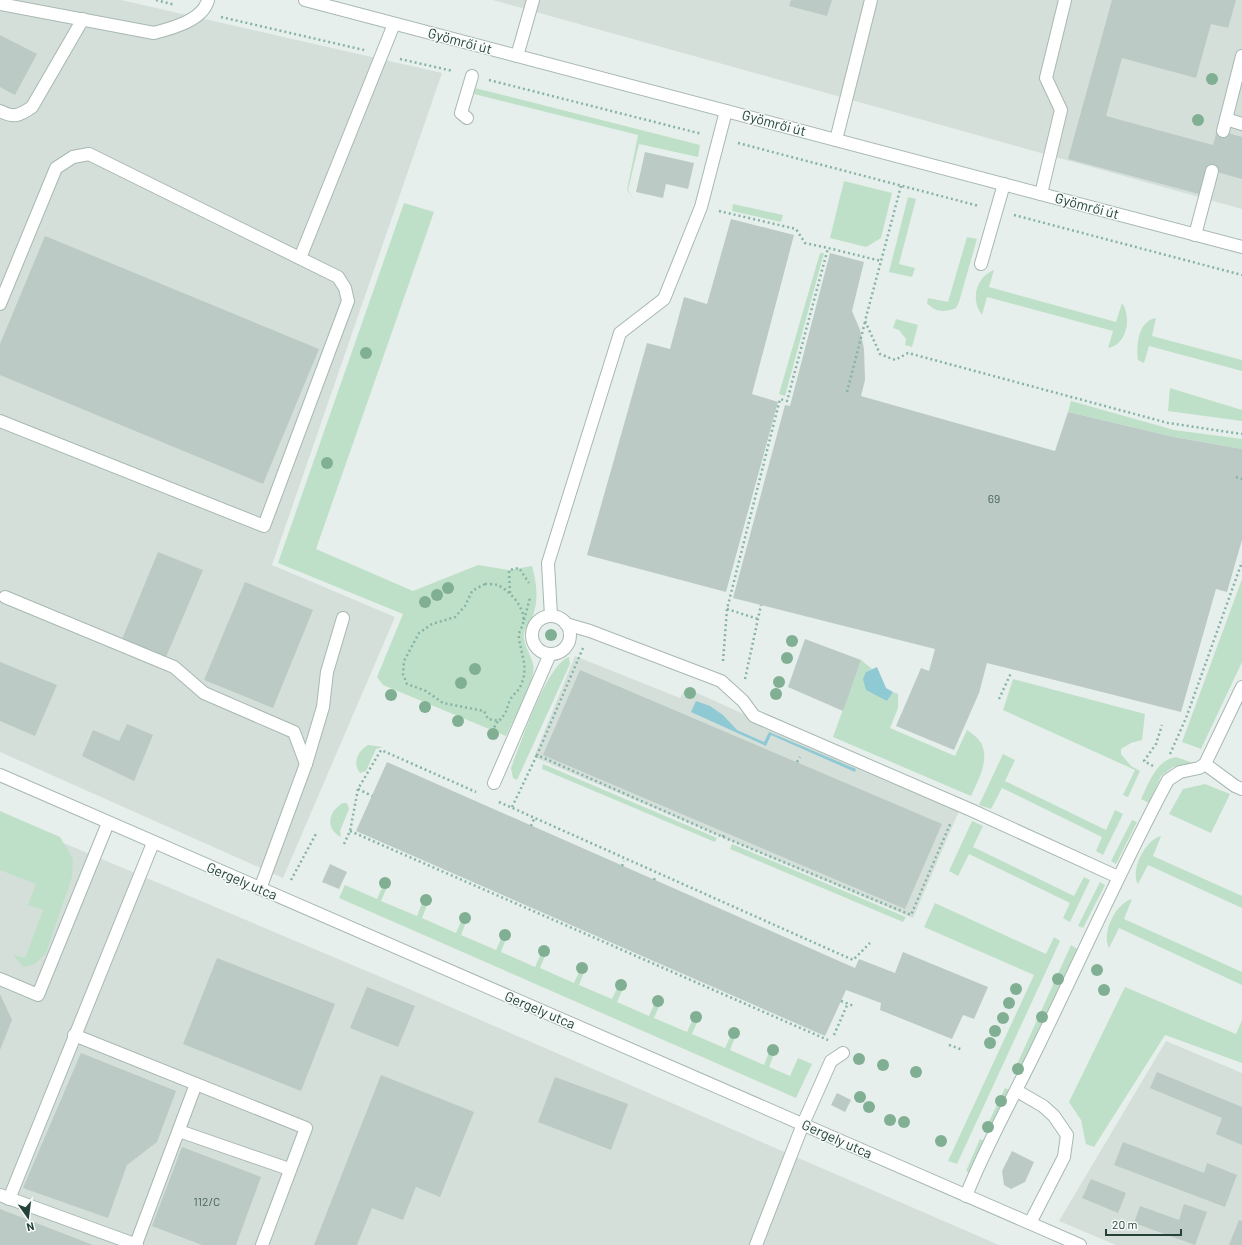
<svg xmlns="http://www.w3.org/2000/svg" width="1242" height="1245" font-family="Barlow,sans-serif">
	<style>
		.built { fill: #d4dfda }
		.green { fill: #bfe0c8 }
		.water { fill: #8ec9d4 }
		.building { fill: #bbcac4 }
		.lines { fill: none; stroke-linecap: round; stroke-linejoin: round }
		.service-casing { stroke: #a8b8b2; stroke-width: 14 }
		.minor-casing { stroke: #a8b8b2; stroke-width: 14 }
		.tertiary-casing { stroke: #a8b8b2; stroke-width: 14 }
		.path { stroke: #86b3a5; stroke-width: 2.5; stroke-dasharray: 2 3; stroke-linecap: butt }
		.service { stroke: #fff; stroke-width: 12 }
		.minor { stroke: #fff; stroke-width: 12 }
		.tertiary { stroke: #fff; stroke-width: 12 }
		.tree { fill: #80af93 }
		.labels { text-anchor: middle; stroke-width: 3; stroke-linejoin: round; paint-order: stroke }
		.number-label { font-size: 12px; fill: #4a645c }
		.street-label { font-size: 14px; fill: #24423a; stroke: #f7fbf9 }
	</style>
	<rect width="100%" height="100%" fill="#e6efeb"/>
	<g class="built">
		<path d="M 0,0 L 121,0 L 442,73 L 272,565 L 395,617 L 283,878 L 0,752 Z"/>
		<path d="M 493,0 L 1242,0 L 1242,209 Z"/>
		<path d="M 575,656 L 680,698 L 686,688 L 959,811 L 913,918 L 534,757 Z"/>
		<path d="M 0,816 L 402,986 L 999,1245 L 0,1245 Z"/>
		<path d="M 1166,1041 L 1242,1073 L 1242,1245 L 1116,1245 L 1059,1221 Z"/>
	</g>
	<g class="green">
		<path d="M 475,88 L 700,145 L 698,157 L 639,144 L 628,190 L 634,199 L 627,190 L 638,135 L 474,94 Z"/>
		<path d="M 844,181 L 892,193 L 881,238 L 866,247 L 830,238 Z"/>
		<path d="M 908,197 L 916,199 L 899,264 L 915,268 L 912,277 L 889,272 Z"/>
		<path d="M 404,203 L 434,212 L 316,549 L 413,591 L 478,565 L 509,570 L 532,566 C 537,584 539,601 532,618 C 530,623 524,629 524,634 C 523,645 531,654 533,664 C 537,680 513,720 506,736 L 383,685 L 377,677 L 403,614 L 278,563 Z"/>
		<path d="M 733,204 L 783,215 L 781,222 L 732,211 Z"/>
		<path d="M 967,237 L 977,239 L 959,302 L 956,308 C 944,313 935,312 927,303 L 928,298 L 948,302 Z"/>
		<path d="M 820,253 L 824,253 L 785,396 L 779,394 Z"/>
		<path d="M 994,270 L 989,287 L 1116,322 L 1122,303 C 1132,317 1127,345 1108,348 L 1113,331 L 987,297 L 982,315 C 970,300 976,277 994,270 Z"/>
		<path d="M 1156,318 L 1152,336 L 1242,360 L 1242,371 L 1149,346 L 1144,363 L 1138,360 C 1136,345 1138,321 1156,318 Z"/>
		<path d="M 896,319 L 918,325 L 912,347 L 905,345 L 906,339 L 899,330 L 893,328 Z"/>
		<path d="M 1170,388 L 1242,410 L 1242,421 L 1168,411 Z"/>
		<path d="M 1071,401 L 1174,430 L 1242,439 L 1242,449 L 1174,437 L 1068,412 Z"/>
		<path d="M 1242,579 L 1242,662 L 1201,749 L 1182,742 Z"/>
		<path d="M 569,657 L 570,664 L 517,780 L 513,778 L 511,768 C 521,744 546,665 569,657 Z"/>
		<path d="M 861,660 L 872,669 L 866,672 L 887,701 L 893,692 L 898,694 L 898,708 L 890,728 L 955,756 L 967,730 C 971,733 976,736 979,740 C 992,757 978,780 971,796 L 833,737 Z"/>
		<path d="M 1013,679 L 1145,714 L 1142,740 L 1131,743 L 1121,749 L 1121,754 L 1131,766 L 1140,771 L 1128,797 L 1123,795 L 1135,770 L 1003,710 Z"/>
		<path d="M 368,745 L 383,747 L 376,749 L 366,771 L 360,773 C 352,763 358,751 368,745 Z"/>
		<path d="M 1003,754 L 1015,760 L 1005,781 L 1106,830 L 1115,810 L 1123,814 L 1103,855 L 1096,851 L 1102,837 L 1002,788 L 991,809 L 979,805 Z"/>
		<path d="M 1176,757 L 1193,763 L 1173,767 L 1161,776 L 1149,803 L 1141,799 C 1149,783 1156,760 1176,757 Z"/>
		<path d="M 543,764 L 717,838 L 715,842 L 542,769 Z"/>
		<path d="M 1205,784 L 1230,794 L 1211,833 L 1169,814 L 1183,789 Z"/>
		<path d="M 343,803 L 347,803 L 349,809 L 340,831 L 341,837 C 325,829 328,811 343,803 Z"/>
		<path d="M 0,811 L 60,837 L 73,859 L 72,877 L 46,953 L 35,964 L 23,967 L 13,955 L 25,958 L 43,910 L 28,905 L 36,884 L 0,870 Z"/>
		<path d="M 1132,820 L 1137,822 L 1116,864 L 1111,861 Z"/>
		<path d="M 972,821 L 983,826 L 973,847 L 1074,896 L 1084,877 L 1090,880 L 1070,922 L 1063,918 L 1070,903 L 969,854 L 958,876 L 949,871 Z"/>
		<path d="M 1161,836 L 1153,856 L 1242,896 L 1242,908 L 1148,865 L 1138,884 C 1130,870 1145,840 1161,836 Z"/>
		<path d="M 732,844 L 906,917 L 903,922 L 730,849 Z"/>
		<path d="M 385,881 L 389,883 L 381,901 L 417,916 L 424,898 L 429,900 L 422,918 L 456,933 L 464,915 L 468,917 L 461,935 L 496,950 L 504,932 L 508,934 L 501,952 L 535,967 L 543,949 L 547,951 L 540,968 L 574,983 L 582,965 L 586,967 L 579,985 L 612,999 L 620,982 L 625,984 L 617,1002 L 649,1016 L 657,998 L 662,1000 L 654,1018 L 687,1032 L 695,1014 L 700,1016 L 692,1034 L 725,1048 L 733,1031 L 737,1032 L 730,1050 L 764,1065 L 771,1047 L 776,1049 L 769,1067 L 790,1076 L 798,1058 L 812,1064 L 796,1098 L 339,898 L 345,885 L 377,899 Z"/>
		<path d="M 1100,882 L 1105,885 L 1083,928 L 1078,926 Z"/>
		<path d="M 1132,899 L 1124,919 L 1242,972 L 1242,985 L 1119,928 L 1109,948 C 1101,933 1116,903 1132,899 Z"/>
		<path d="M 935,903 L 1046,954 L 1054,937 L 1060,941 L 957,1164 L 948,1161 L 1034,975 L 924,927 Z"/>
		<path d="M 1071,945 L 1077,949 L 1018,1073 L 1014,1071 Z"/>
		<path d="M 1125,987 L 1236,1034 L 1242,1020 L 1242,1063 L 1165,1035 L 1094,1147 L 1086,1144 L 1081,1120 L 1069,1102 Z"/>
		<path d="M 1005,1088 L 1010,1090 L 989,1134 L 984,1132 Z"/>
		<path d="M 980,1139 L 986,1142 L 971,1173 L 966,1171 Z"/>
	</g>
	<g class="water">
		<path d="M 877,667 L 886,688 L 893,692 L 887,701 L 866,690 L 863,679 L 866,672 Z"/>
		<path d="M 696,701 L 710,706 L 723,715 L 737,730 L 764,742 L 769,732 L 856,769 L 855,772 L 771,735 L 766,746 L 691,712 Z"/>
	</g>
	<g class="building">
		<path d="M 791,0 L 832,0 L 827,16 L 789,6 Z"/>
		<path d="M 1112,0 L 1236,0 L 1228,28 L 1211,24 L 1196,78 L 1122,58 L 1106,116 L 1213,145 L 1217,130 L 1242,137 L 1242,179 L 1206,169 L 1199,194 L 1068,159 Z"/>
		<path d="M 0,35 L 37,54 L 15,95 L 0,87 Z"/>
		<path d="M 645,152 L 694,163 L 688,189 L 666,184 L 663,198 L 636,192 Z"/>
		<path d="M 731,219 L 794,235 L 752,394 L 778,402 L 726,592 L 587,555 L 647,343 L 670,349 L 684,297 L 707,304 Z"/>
		<path d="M 45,236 L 319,349 L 263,484 L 0,375 L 0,344 Z"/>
		<path d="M 830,253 L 864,262 L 852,311 L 860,330 L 864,349 L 865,380 L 861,396 L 1055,451 L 1068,412 L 1174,437 L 1242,449 L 1242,540 L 1227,592 L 1216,589 L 1181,712 L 987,663 L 979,693 L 954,750 L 896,726 L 921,668 L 929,671 L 935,649 L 733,598 L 785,405 L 790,406 Z"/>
		<path d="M 158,552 L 203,570 L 166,657 L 122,639 Z"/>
		<path d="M 245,582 L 313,610 L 273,708 L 204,680 Z"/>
		<path d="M 805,639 L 861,660 L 843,711 L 788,687 Z"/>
		<path d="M 0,662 L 57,685 L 35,736 L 0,721 Z"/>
		<path d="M 580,670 L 942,824 L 905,909 L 543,755 Z"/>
		<path d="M 127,724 L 153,735 L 134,781 L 82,756 L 93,730 L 119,741 Z"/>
		<path d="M 387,762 L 855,968 L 859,959 L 895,973 L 903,952 L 988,987 L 974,1019 L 963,1015 L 952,1039 L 880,1010 L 881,1003 L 846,990 L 825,1036 L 356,831 Z"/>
		<path d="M 330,864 L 347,872 L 339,889 L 322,882 Z"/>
		<path d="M 217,958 L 335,1004 L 301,1091 L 183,1044 Z"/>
		<path d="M 367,987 L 415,1006 L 398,1047 L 350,1028 Z"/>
		<path d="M 0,994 L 12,1020 L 0,1050 Z"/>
		<path d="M 81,1053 L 176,1091 L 157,1142 L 127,1165 L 108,1218 L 23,1188 Z"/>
		<path d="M 1157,1072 L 1242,1107 L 1242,1145 L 1216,1134 L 1222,1118 L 1150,1088 Z"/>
		<path d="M 381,1075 L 474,1112 L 440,1197 L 416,1187 L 403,1220 L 372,1208 L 357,1245 L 314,1245 Z"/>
		<path d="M 555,1077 L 628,1104 L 611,1150 L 538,1122 Z"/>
		<path d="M 837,1093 L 851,1100 L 845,1112 L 831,1105 Z"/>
		<path d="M 1123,1142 L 1204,1173 L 1207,1163 L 1237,1175 L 1225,1207 L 1114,1165 Z"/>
		<path d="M 182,1147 L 261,1177 L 236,1245 L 202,1245 L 152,1226 Z"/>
		<path d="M 1012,1151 L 1034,1162 L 1025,1182 L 1011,1189 L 1004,1185 L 1002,1171 Z"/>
		<path d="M 1091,1179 L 1126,1193 L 1118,1213 L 1082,1198 Z"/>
		<path d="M 1184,1204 L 1207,1212 L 1195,1245 L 1134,1223 L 1140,1206 L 1179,1220 Z"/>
		<path d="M 0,1209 L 93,1245 L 0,1245 Z"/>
		<path d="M 1239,1220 L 1242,1221 L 1242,1245 L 1229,1245 Z"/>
	</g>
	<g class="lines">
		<defs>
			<g id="service">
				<path d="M 0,4 L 154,33 C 173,28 203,20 208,0"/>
				<path d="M 517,56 L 533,0"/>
				<path d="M 0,111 C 14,118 19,116 32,107 L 83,19"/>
				<path d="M 467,118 L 461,113 L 472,76"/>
				<path d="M 1226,119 L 1242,124"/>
				<path d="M 1223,131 L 1242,56"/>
				<path d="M 836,140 L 871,0"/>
				<path d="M 1041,194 L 1061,110 L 1046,78 L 1065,0"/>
				<path d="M 1195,235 L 1212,171"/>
				<path d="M 300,258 L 394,24"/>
				<path d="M 981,264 L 1004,184"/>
				<path d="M 0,304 L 56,168 L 73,157 L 89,154 L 338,277 L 345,288 L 348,301 L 264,526 L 0,421"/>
				<path d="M 5,597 L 174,667 L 204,693 L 294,732 L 306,764 L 260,889"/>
				<path d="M 551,616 L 548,563 L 620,333 L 664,299 L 701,207 L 726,111"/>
				<circle cx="551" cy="635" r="19"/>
				<path d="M 566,624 L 590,631 L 721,681 L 743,701 L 754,716 L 971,810 L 1118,877"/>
				<path d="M 306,764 L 323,707 L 327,672 L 343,618"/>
				<path d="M 1205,764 L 1235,786 L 1242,789"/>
				<path d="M 494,783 L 550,654"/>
				<path d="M 0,979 L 38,995 L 108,823"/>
				<path d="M 74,1035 L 306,1128 L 262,1245"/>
				<path d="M 1017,1091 L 1043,1106 L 1054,1116 L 1067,1135 L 1064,1157 L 1030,1223"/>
				<path d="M 179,1131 L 289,1169"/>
				<path d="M 0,1195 L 137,1245"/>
				<path d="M 966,1196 C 987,1142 1017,1091 1042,1038 C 1084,952 1123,864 1168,780 L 1180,772 L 1199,768 L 1205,764 L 1242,687"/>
				<path d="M 9,1199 L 153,843"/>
				<path d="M 136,1244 L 196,1084"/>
				<path d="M 756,1245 L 803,1124 L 831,1061 L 843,1053"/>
			</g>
			<path id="minor" d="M 0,775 L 1080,1245"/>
			<path id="tertiary" d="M 305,0 L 1242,247"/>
		</defs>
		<use href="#service" class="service-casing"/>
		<use href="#minor" class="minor-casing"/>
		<use href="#tertiary" class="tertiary-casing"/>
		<g class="path">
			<path d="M 156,0 L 175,5"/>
			<path d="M 221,17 L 364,50"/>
			<path d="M 400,59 L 453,71"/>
			<path d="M 489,80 L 702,134"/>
			<path d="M 738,143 L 979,206"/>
			<path d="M 901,186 L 865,321 L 880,354 L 895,360 L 908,353 L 1168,423 L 1242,434"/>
			<path d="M 719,211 L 796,229 L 805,243 L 828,248"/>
			<path d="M 1014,215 L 1242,275"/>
			<path d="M 847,392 L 865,322"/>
			<path d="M 1236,477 L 1242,479"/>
			<path d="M 485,584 C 489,584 494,584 497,585 C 509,589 527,610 523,623 C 522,629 518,631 519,638 C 521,655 529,667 521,685 C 519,691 513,694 510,700 C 505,711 509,710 499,721 L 488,719 L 484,711 L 443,703 L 426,691 L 407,684 L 403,674 L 404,661 L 419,633 L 432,624 L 455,617 L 465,606 L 472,591 Z"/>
			<path d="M 510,593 L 509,570 L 519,568 L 529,583"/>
			<path d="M 727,609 L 758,619"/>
			<path d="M 524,620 L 530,598"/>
			<path d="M 583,648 L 537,755 L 723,837 L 911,915 L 951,822"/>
			<path d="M 723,661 L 727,609 L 780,399 L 787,401 L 828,248 L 881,261"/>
			<path d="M 745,679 L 761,605"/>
			<path d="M 999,699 L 1011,673"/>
			<path d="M 489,736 L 498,721"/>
			<path d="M 1170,754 L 1186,718 L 1242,562"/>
			<path d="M 797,762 L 800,757"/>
			<path d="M 1153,766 L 1144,761 L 1156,744 L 1162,725"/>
			<path d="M 358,789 L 372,796"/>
			<path d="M 499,802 L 853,960 L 870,943"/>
			<path d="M 512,807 L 537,755"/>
			<path d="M 531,826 L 535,817"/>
			<path d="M 350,831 L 828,1040"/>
			<path d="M 723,837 L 724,833"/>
			<path d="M 344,844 L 350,831 L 358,789 L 381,750 L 476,792"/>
			<path d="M 622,866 L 624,861"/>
			<path d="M 291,880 L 317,832"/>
			<path d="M 654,880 L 656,876"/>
			<path d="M 841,1001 L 854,1006"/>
			<path d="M 834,1035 L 848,1003"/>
			<path d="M 949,1045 L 963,1050"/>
		</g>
		<use href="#service" class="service"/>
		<use href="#minor" class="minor"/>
		<use href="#tertiary" class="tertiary"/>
	</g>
	<g class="tree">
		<circle cx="1212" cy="79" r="6"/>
		<circle cx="1198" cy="120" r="6"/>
		<circle cx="366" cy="353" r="6"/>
		<circle cx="327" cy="463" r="6"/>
		<circle cx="448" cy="588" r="6"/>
		<circle cx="437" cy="595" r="6"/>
		<circle cx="425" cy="602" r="6"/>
		<circle cx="551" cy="635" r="6"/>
		<circle cx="792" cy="641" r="6"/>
		<circle cx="787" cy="658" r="6"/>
		<circle cx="475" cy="669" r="6"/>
		<circle cx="779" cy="682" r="6"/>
		<circle cx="461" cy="683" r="6"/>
		<circle cx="690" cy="693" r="6"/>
		<circle cx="776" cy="694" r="6"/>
		<circle cx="391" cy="695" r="6"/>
		<circle cx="425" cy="707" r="6"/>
		<circle cx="458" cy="721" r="6"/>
		<circle cx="493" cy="734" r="6"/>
		<circle cx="385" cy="883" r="6"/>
		<circle cx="426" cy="900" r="6"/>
		<circle cx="465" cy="918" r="6"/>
		<circle cx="505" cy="935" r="6"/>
		<circle cx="544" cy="951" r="6"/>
		<circle cx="582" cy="968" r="6"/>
		<circle cx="1097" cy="970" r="6"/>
		<circle cx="1058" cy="979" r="6"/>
		<circle cx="621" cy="985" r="6"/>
		<circle cx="1016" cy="989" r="6"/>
		<circle cx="1104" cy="990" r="6"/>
		<circle cx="658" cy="1001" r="6"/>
		<circle cx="1009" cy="1003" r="6"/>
		<circle cx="696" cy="1017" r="6"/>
		<circle cx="1042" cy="1017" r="6"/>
		<circle cx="1003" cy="1018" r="6"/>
		<circle cx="995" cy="1031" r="6"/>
		<circle cx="734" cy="1033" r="6"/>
		<circle cx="990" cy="1043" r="6"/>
		<circle cx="773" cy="1050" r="6"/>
		<circle cx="859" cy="1059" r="6"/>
		<circle cx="883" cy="1065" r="6"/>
		<circle cx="1018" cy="1069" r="6"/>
		<circle cx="916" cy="1072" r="6"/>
		<circle cx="860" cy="1097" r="6"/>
		<circle cx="1001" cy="1101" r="6"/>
		<circle cx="869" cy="1107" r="6"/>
		<circle cx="890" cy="1120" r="6"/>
		<circle cx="904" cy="1122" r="6"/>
		<circle cx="988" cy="1127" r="6"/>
		<circle cx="941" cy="1141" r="6"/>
	</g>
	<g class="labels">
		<g class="number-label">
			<text x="994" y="503">69</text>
			<text x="207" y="1206">112/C</text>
		</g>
		<g class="street-label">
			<text transform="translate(460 41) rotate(15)" y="5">Gyömrői út</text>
			<text transform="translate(774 123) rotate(15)" y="5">Gyömrői út</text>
			<text transform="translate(1087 206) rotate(15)" y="5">Gyömrői út</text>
			<text transform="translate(242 881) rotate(23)" y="5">Gergely utca</text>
			<text transform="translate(540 1010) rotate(23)" y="5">Gergely utca</text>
			<text transform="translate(837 1139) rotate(24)" y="5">Gergely utca</text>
		</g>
	</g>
	<g transform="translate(28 1217) rotate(166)" stroke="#f7fbf9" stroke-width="3" paint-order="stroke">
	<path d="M0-3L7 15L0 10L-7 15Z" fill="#24423a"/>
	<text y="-6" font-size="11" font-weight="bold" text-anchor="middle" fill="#24423a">N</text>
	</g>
	<path d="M1106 1229v6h75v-6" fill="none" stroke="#24423a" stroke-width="2"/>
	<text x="1112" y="1229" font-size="12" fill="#24423a" stroke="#f7fbf9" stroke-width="3" paint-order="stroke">20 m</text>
</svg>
